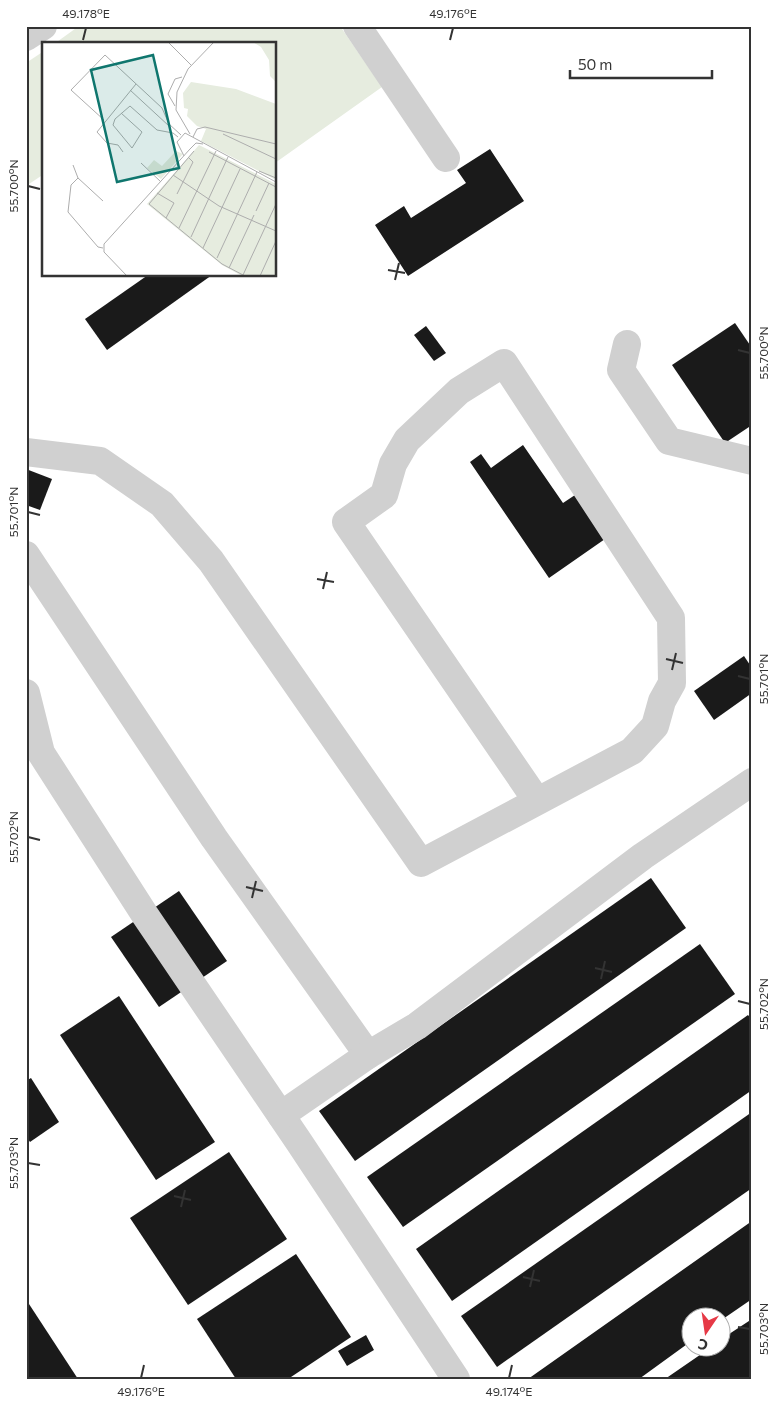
<svg xmlns="http://www.w3.org/2000/svg" width="778" height="1405" font-family="Commissioner,sans-serif">
	<style>
		.green { fill: #e6ecdf }
		.building { fill: #1a1a1a }
		.lines { fill: none; stroke-linecap: round; stroke-linejoin: round }
		.minor { stroke: #d0d0d0; stroke-width: 28 }
		.ticks { fill: none; stroke: #333; stroke-width: 2 }
		.inset-road { fill: none; stroke: #adadad; stroke-width: 1 }
		.view { fill: #0f766e; fill-opacity: 0.15; stroke: #0f766e; stroke-width: 2.5 }
		.inset-edge { fill: none; stroke: #333; stroke-width: 2.5 }
		.neatline { fill: none; stroke: #333; stroke-width: 2 }
		.ticks-label { font-size: 12px; text-anchor: middle; fill: #333 }
	</style>
	<rect width="100%" height="100%" fill="#fff"/>
	<g class="green">
		<path d="M 79,26 L 340,26 L 382,87 L 275,163 L 275,44 L 54,44 Z"/>
		<path d="M 44,51 L 44,174 L 26,186 L 26,63 Z"/>
	</g>
	<g class="building">
		<path d="M 490,149 L 524,201 L 408,276 L 375,225 L 404,206 L 411,218 L 466,183 L 457,170 Z"/>
		<path d="M 148,275 L 212,275 L 107,350 L 85,319 Z"/>
		<path d="M 735,323 L 752,348 L 752,425 L 725,443 L 672,365 Z"/>
		<path d="M 426,326 L 446,353 L 434,361 L 414,335 Z"/>
		<path d="M 523,445 L 563,503 L 575,495 L 605,539 L 549,578 L 470,462 L 481,454 L 491,468 Z"/>
		<path d="M 26,469 L 52,479 L 40,510 L 26,505 Z"/>
		<path d="M 744,656 L 752,668 L 752,693 L 714,720 L 694,691 Z"/>
		<path d="M 651,878 L 686,928 L 355,1161 L 319,1111 Z"/>
		<path d="M 179,891 L 227,961 L 159,1007 L 111,937 Z"/>
		<path d="M 700,944 L 735,994 L 403,1227 L 367,1177 Z"/>
		<path d="M 119,996 L 215,1142 L 156,1180 L 60,1035 Z"/>
		<path d="M 748,1015 L 752,1020 L 752,1090 L 452,1301 L 416,1249 Z"/>
		<path d="M 31,1078 L 59,1122 L 30,1142 L 26,1136 L 26,1081 Z"/>
		<path d="M 752,1112 L 752,1188 L 497,1367 L 461,1316 Z"/>
		<path d="M 229,1152 L 287,1239 L 188,1305 L 130,1218 Z"/>
		<path d="M 752,1221 L 752,1299 L 720,1321 L 720,1318 L 690,1318 L 690,1342 L 639,1379 L 528,1379 Z"/>
		<path d="M 296,1254 L 351,1337 L 288,1379 L 236,1379 L 197,1319 Z"/>
		<path d="M 29,1304 L 78,1379 L 26,1379 L 26,1306 Z"/>
		<path d="M 752,1319 L 752,1379 L 665,1379 L 710,1348 L 720,1348 L 720,1340 Z"/>
		<path d="M 366,1335 L 374,1350 L 347,1366 L 338,1351 Z"/>
	</g>
	<g class="lines">
		<g class="minor">
			<path d="M 357,26 L 446,158"/>
			<path d="M 26,37 L 43,26"/>
			<path d="M 627,344 L 621,370 L 669,441 L 752,461"/>
			<path d="M 26,452 L 100,461 L 162,504 L 211,561 L 421,863 L 632,751 L 655,726 L 662,701 L 672,683 L 671,618 L 504,363 L 459,391 L 407,440 L 393,464 L 384,495 L 346,522 L 537,801"/>
			<path d="M 26,555 L 214,838 L 368,1055"/>
			<path d="M 26,693 L 41,753 L 145,915 L 299,1142 L 456,1379"/>
			<path d="M 281,1115 L 368,1055 L 417,1026 L 643,856 L 752,782"/>
		</g>
	</g>
	<path class="ticks" d="M 83,40 L 86,28M 450,40 L 453,28M 28,186 L 40,189M 388,270 L 405,273M 395,280 L 399,263M 738,350 L 750,353M 28,512 L 40,515M 317,579 L 334,582M 323,589 L 327,572M 666,659 L 683,663M 672,670 L 676,653M 738,676 L 750,679M 28,837 L 40,840M 246,887 L 263,891M 252,898 L 256,881M 595,968 L 612,972M 601,979 L 605,961M 738,1001 L 750,1004M 28,1163 L 40,1165M 174,1196 L 191,1200M 181,1207 L 185,1190M 523,1277 L 540,1281M 530,1287 L 534,1270M 738,1327 L 750,1329M 141,1378 L 144,1365M 509,1378 L 512,1365"/>
	<g transform="translate(42 42)">
		<rect width="234" height="234" fill="#fff"/>
		<path d="M 211,0 L 234,0 L 234,40 L 228,34 L 227,18 L 219,5 ZM 149,40 L 194,47 L 234,62 L 234,138 L 159,99 L 164,87 L 155,84 L 145,74 L 146,67 L 142,66 L 141,51 ZM 157,103 L 234,142 L 234,234 L 200,234 L 180,223 L 105,162 ZM 134,109 L 141,112 L 119,137 L 105,126 L 112,118 L 120,124 Z" fill="#e6ecdf"/>
		<path class="inset-road" d="M 126,0 L 149,23M 88,48 L 127,84M 133,64 L 126,52 L 133,37 L 140,35M 79,71 L 100,90 L 90,106 L 71,83 L 73,77 L 88,64 L 115,88 L 131,91 L 136,95M 62,78 L 29,48 L 63,13 L 120,66 L 127,82 L 139,93M 148,92 L 134,68 L 135,50 L 146,27 L 172,0M 181,92 L 234,117M 151,95 L 155,87 L 163,85 L 234,102M 152,109 L 107,162 L 180,222 L 203,234M 81,110 L 76,103 L 65,101 L 55,90 L 94,42M 167,110 L 234,145M 142,114 L 135,100 L 143,91 L 234,140M 99,121 L 119,140M 31,123 L 36,136 L 61,159M 217,129 L 234,136M 131,133 L 177,164 L 234,189M 36,136 L 29,143 L 26,170 L 56,205 L 61,206M 115,151 L 132,161 L 124,176M 135,152 L 151,120 L 147,116M 214,169 L 227,141M 137,186 L 174,109M 149,195 L 186,115M 161,206 L 198,127M 175,216 L 215,130M 187,226 L 212,173M 201,233 L 234,162M 85,234 L 62,210 L 62,202 L 148,107 L 154,101 L 161,102M 218,234 L 234,199"/>
		<path class="view" d="M 111,13 L 137,126 L 75,140 L 49,28 Z"/>
		<rect width="234" height="234" class="inset-edge"/>
	</g>
	<rect width="778" height="1405" fill="none" stroke="#ffffff" stroke-width="55"/>
	<g transform="translate(706 1332) rotate(193)"><circle r="24" fill="#ffffff" stroke="#adadad"/>
	<path d="M0-4L9 19L0 12L-9 19Z" fill="#e63946"/>
	<text y="-8" font-size="14" font-weight="bold" text-anchor="middle" fill="#333333">С</text>
	</g>
	<path d="M570 70v8h142v-8" fill="none" stroke="#333333" stroke-width="2.5"/>
	<text x="578" y="70" font-size="15" fill="#333333" stroke="#ffffff" stroke-width="4" paint-order="stroke">50 m</text>
	<rect x="28" y="28" width="722" height="1350" class="neatline"/>
	<g class="ticks-label">
		<text x="86" y="18">49.178°E</text>
		<text x="453" y="18">49.176°E</text>
		<text transform="translate(14 186) rotate(-90)" y="4">55.700°N</text>
		<text transform="translate(764 353) rotate(-90)" y="4">55.700°N</text>
		<text transform="translate(14 512) rotate(-90)" y="4">55.701°N</text>
		<text transform="translate(764 679) rotate(-90)" y="4">55.701°N</text>
		<text transform="translate(14 837) rotate(-90)" y="4">55.702°N</text>
		<text transform="translate(764 1004) rotate(-90)" y="4">55.702°N</text>
		<text transform="translate(14 1163) rotate(-90)" y="4">55.703°N</text>
		<text transform="translate(764 1329) rotate(-90)" y="4">55.703°N</text>
		<text x="141" y="1396">49.176°E</text>
		<text x="509" y="1396">49.174°E</text>
	</g>
</svg>
